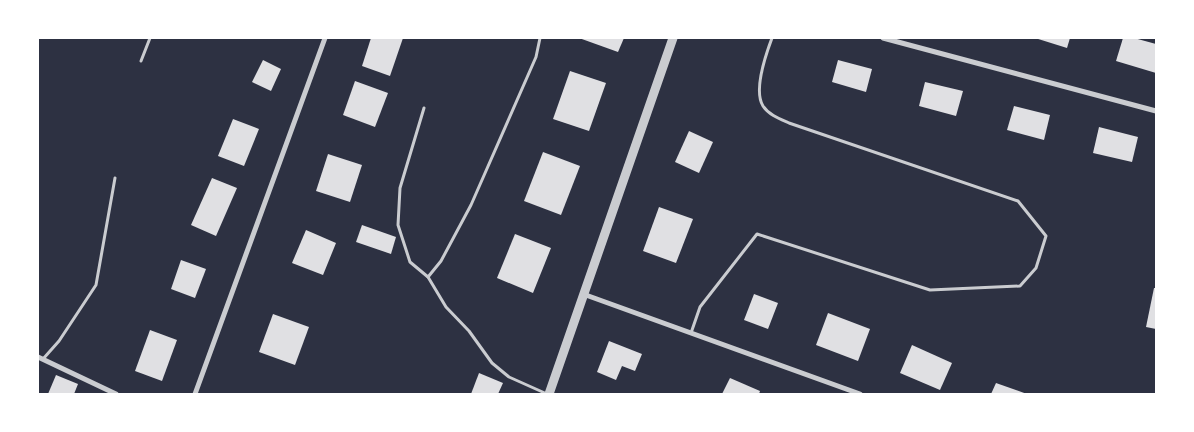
<svg xmlns="http://www.w3.org/2000/svg" width="1194" height="432" font-family="Mulish,sans-serif">
	<style>
		.building { fill: #e0e0e3 }
		.lines { fill: none; stroke-linecap: round; stroke-linejoin: round }
		.service { stroke: #caccd0; stroke-width: 3 }
		.minor { stroke: #caccd0; stroke-width: 5 }
		.tertiary { stroke: #caccd0; stroke-width: 9 }
	</style>
	<rect width="100%" height="100%" fill="#2d3142"/>
	<g class="building">
		<path d="M 371,38 L 403,38 L 390,76 L 362,66 Z"/>
		<path d="M 579,38 L 624,38 L 618,52 Z"/>
		<path d="M 1035,38 L 1070,38 L 1067,48 Z"/>
		<path d="M 1123,38 L 1134,38 L 1156,44 L 1156,73 L 1116,61 Z"/>
		<path d="M 263,60 L 281,69 L 271,91 L 252,82 Z"/>
		<path d="M 838,60 L 872,69 L 866,92 L 832,82 Z"/>
		<path d="M 570,71 L 606,83 L 589,131 L 553,119 Z"/>
		<path d="M 355,81 L 388,93 L 375,127 L 343,115 Z"/>
		<path d="M 925,82 L 963,91 L 956,116 L 919,106 Z"/>
		<path d="M 1014,106 L 1050,115 L 1044,140 L 1007,130 Z"/>
		<path d="M 233,119 L 259,129 L 244,166 L 218,156 Z"/>
		<path d="M 1099,127 L 1138,137 L 1132,162 L 1093,153 Z"/>
		<path d="M 689,131 L 713,142 L 699,173 L 675,162 Z"/>
		<path d="M 543,152 L 580,166 L 561,215 L 524,201 Z"/>
		<path d="M 328,154 L 362,165 L 350,202 L 316,191 Z"/>
		<path d="M 212,178 L 237,188 L 216,236 L 191,225 Z"/>
		<path d="M 659,207 L 693,219 L 676,263 L 643,251 Z"/>
		<path d="M 362,225 L 396,237 L 391,254 L 356,242 Z"/>
		<path d="M 306,230 L 336,243 L 323,275 L 292,263 Z"/>
		<path d="M 515,234 L 551,248 L 533,293 L 497,278 Z"/>
		<path d="M 181,260 L 206,269 L 195,298 L 171,289 Z"/>
		<path d="M 1154,288 L 1156,288 L 1156,329 L 1146,327 Z"/>
		<path d="M 754,294 L 778,303 L 768,329 L 744,320 Z"/>
		<path d="M 828,313 L 870,329 L 858,361 L 816,345 Z"/>
		<path d="M 273,314 L 309,327 L 295,365 L 259,352 Z"/>
		<path d="M 150,330 L 177,340 L 162,381 L 135,371 Z"/>
		<path d="M 609,341 L 642,354 L 635,371 L 622,366 L 616,380 L 597,372 Z"/>
		<path d="M 912,345 L 952,363 L 940,390 L 900,373 Z"/>
		<path d="M 479,373 L 503,383 L 498,394 L 471,394 Z"/>
		<path d="M 56,375 L 78,384 L 74,394 L 48,394 Z"/>
		<path d="M 730,378 L 760,391 L 759,394 L 722,394 Z"/>
		<path d="M 996,383 L 1027,394 L 991,394 Z"/>
	</g>
	<g class="lines">
		<g class="service">
			<path d="M 141,61 L 150,38"/>
			<path d="M 424,108 L 400,188 L 398,225 L 410,262 L 428,277 L 446,307 L 469,331 L 492,363 L 509,377 L 547,394"/>
			<path d="M 428,277 L 441,261 L 471,205 L 536,57 L 540,38"/>
			<path d="M 691,333 L 700,307 L 757,234 L 930,290 L 1020,286 L 1036,268 L 1046,236 L 1018,201 L 789,123 C 780,119 769,115 763,106 C 753,90 766,54 772,38"/>
			<path d="M 43,359 L 59,341 L 96,285 L 115,178"/>
		</g>
		<g class="minor">
			<path d="M 883,38 L 1156,111"/>
			<path d="M 583,294 L 860,394"/>
			<path d="M 38,357 L 116,394"/>
			<path d="M 195,394 L 325,38"/>
		</g>
		<path class="tertiary" d="M 549,394 L 673,38"/>
	</g>
	<rect width="1194" height="432" fill="none" stroke="#ffffff" stroke-width="78"/>
</svg>
